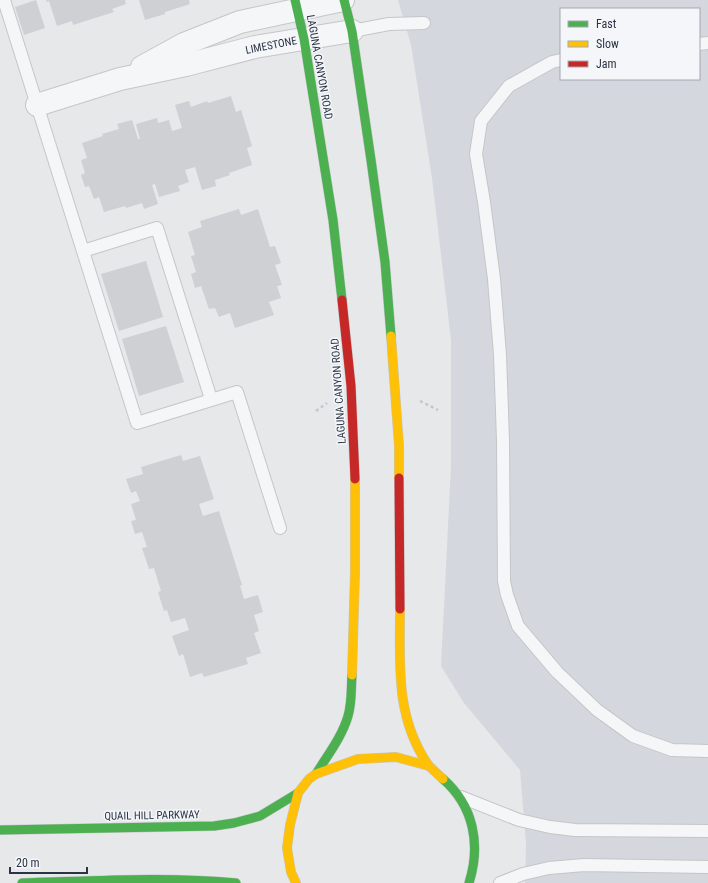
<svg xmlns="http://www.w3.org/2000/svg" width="708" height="883" font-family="'Roboto Condensed',sans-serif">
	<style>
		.built { fill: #d4d7dd; fill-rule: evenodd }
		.building { fill: #ced0d3 }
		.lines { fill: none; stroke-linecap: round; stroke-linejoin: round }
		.lane-casing { stroke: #c4c6c8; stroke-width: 14 }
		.street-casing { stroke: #c4c6c8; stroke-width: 24 }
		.fast-casing { stroke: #c4c6c8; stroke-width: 10 }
		.slow-casing { stroke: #c4c6c8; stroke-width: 10 }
		.jam-casing { stroke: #c4c6c8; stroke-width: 10 }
		.path { stroke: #c5c6ca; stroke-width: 2.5; stroke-dasharray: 3 3; stroke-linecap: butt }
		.lane { stroke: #f5f6f7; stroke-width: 12 }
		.street { stroke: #f5f6f7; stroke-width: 22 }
		.fast { stroke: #4caf50; stroke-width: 9 }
		.slow { stroke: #ffc107; stroke-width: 9 }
		.jam { stroke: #c62828; stroke-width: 9 }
		.labels { text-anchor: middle; stroke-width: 3; stroke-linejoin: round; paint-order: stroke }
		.street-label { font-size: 11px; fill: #2b3445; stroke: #f4f6f9 }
	</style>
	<rect width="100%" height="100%" fill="#e6e8ea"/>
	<path class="built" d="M 398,0 L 708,0 L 708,883 L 525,883 L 526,844 L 520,770 L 464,703 L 441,666 L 451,467 L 451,340 L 432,178 L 411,45 ZM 561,9 L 699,9 L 699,79 L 561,79 Z"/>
	<g class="building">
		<path d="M 36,0 L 45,28 L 24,35 L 15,7 Z"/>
		<path d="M 46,0 L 125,0 L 126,4 L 112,9 L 114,12 L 73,25 L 72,21 L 57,26 L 49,1 L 47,2 Z"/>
		<path d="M 139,0 L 189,0 L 190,4 L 165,12 L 165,14 L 145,20 Z"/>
		<path d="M 231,96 L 236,112 L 241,110 L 252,146 L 247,148 L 252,165 L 229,173 L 230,175 L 215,180 L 216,186 L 202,190 L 195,167 L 185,170 L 189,182 L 178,186 L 180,191 L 159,197 L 155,184 L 152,185 L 158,204 L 144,209 L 142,203 L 126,208 L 125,206 L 104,212 L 99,197 L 94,199 L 89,186 L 85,187 L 81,175 L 85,173 L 81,160 L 87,158 L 82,143 L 103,136 L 102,134 L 119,129 L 117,124 L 132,120 L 138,139 L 140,139 L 136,124 L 157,118 L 158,123 L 169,120 L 172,131 L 182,128 L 175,105 L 189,101 L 191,107 L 207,101 L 208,103 Z"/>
		<path d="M 239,209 L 241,215 L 258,209 L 270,247 L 275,246 L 281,263 L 275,265 L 282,285 L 277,286 L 281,298 L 269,302 L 274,315 L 235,328 L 230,313 L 219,317 L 215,308 L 209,309 L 201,286 L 195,288 L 191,274 L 196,272 L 191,256 L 195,255 L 188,232 L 202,227 L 200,221 Z"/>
		<path d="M 146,261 L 163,317 L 119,331 L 101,274 Z"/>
		<path d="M 166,326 L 184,382 L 139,396 L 122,339 Z"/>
		<path d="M 181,455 L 183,461 L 200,456 L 214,499 L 199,504 L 203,516 L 219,511 L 242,585 L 240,586 L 244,599 L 258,595 L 263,612 L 254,615 L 259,631 L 254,633 L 261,653 L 246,658 L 248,664 L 204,677 L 202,673 L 190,677 L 183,654 L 179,656 L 172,636 L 189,630 L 185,618 L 171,622 L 167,610 L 164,611 L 158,592 L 161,591 L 154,568 L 149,569 L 142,548 L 147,547 L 142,532 L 135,534 L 131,521 L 136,520 L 131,504 L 140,501 L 136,491 L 131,493 L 126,479 L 143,474 L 141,467 Z"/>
	</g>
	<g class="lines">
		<defs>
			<g id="lane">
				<path d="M 4,0 L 137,423 L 237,392 L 280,528"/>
				<path d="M 352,31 L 389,24 L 424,23"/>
				<path d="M 699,44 L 708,43"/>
				<path d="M 561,60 L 552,62 L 509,86 L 481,121 L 476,154 L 484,202 L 494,279 L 500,355 L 503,440 L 504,581 L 507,595 L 518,626 L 557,672 L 597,710 L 633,736 L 672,750 L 708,751"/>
				<path d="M 83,251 L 157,228 L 211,399"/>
				<path d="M 461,797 L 519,820 L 550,827 L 575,830 L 708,831"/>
				<path d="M 500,883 L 523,874 L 549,868 L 584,865 L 708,867"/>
			</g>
			<g id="street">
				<path d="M 142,67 L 184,44 L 240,22 L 343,0"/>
				<path d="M 37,105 L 120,79 L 186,65 L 255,47 L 352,31"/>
			</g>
			<g id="fast">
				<path d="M 295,0 L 304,39 L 333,220 L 342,300"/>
				<path d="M 344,0 L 352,31 L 371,160 L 385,262 L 391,336"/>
				<path d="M 316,774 C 327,756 342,737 348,716 C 352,703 351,689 352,675"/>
				<path d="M 443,779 C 474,806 481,845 469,883"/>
				<path d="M 0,830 L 214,826 L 234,823 L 260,816 L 298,793"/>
				<path d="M 22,883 C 93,881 165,876 236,883"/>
			</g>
			<g id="slow">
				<path d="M 391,336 L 399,446 L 399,478"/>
				<path d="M 400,609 C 400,665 395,718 429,766"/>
				<path d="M 352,675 L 355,573 L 355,479"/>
				<path d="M 296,883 L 291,872 L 287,848 L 290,825 L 298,793 L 309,779 L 316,774 L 358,759 L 396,757 L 429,766 L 443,779"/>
			</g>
			<g id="jam">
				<path d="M 342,300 L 351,386 L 355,479"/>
				<path d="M 399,478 L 400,609"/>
			</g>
		</defs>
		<use href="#lane" class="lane-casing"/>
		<use href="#street" class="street-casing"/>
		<use href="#fast" class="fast-casing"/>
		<use href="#slow" class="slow-casing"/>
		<use href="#jam" class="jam-casing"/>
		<g class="path">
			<path d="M 420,401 L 438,410"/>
			<path d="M 316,411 L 327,403"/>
		</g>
		<use href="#lane" class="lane"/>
		<use href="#street" class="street"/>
		<use href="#fast" class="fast"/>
		<use href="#slow" class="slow"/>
		<use href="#jam" class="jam"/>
	</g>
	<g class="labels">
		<g class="street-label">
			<text transform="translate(271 45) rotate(-11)" y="4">LIMESTONE</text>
			<text transform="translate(320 67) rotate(80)" y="4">LAGUNA CANYON ROAD</text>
			<text transform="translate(338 391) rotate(-94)" y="4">LAGUNA CANYON ROAD</text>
			<text transform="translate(152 815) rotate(-1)" y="4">QUAIL HILL PARKWAY</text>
		</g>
	</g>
	<rect x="560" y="8" width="140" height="72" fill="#f4f6f9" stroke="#a4a8b1"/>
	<rect x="568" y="21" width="20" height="6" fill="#4caf50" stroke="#a4a8b1"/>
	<text x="596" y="28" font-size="12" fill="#2b3445">Fast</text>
	<rect x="568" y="41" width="20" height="6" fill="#ffc107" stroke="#a4a8b1"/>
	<text x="596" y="48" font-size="12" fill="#2b3445">Slow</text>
	<rect x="568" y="61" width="20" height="6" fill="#c62828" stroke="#a4a8b1"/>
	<text x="596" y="68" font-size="12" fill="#2b3445">Jam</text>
	<path d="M10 867v6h77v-6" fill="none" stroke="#2b3445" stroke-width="2"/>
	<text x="16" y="867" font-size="12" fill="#2b3445" stroke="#f4f6f9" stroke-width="3" paint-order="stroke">20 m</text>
</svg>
